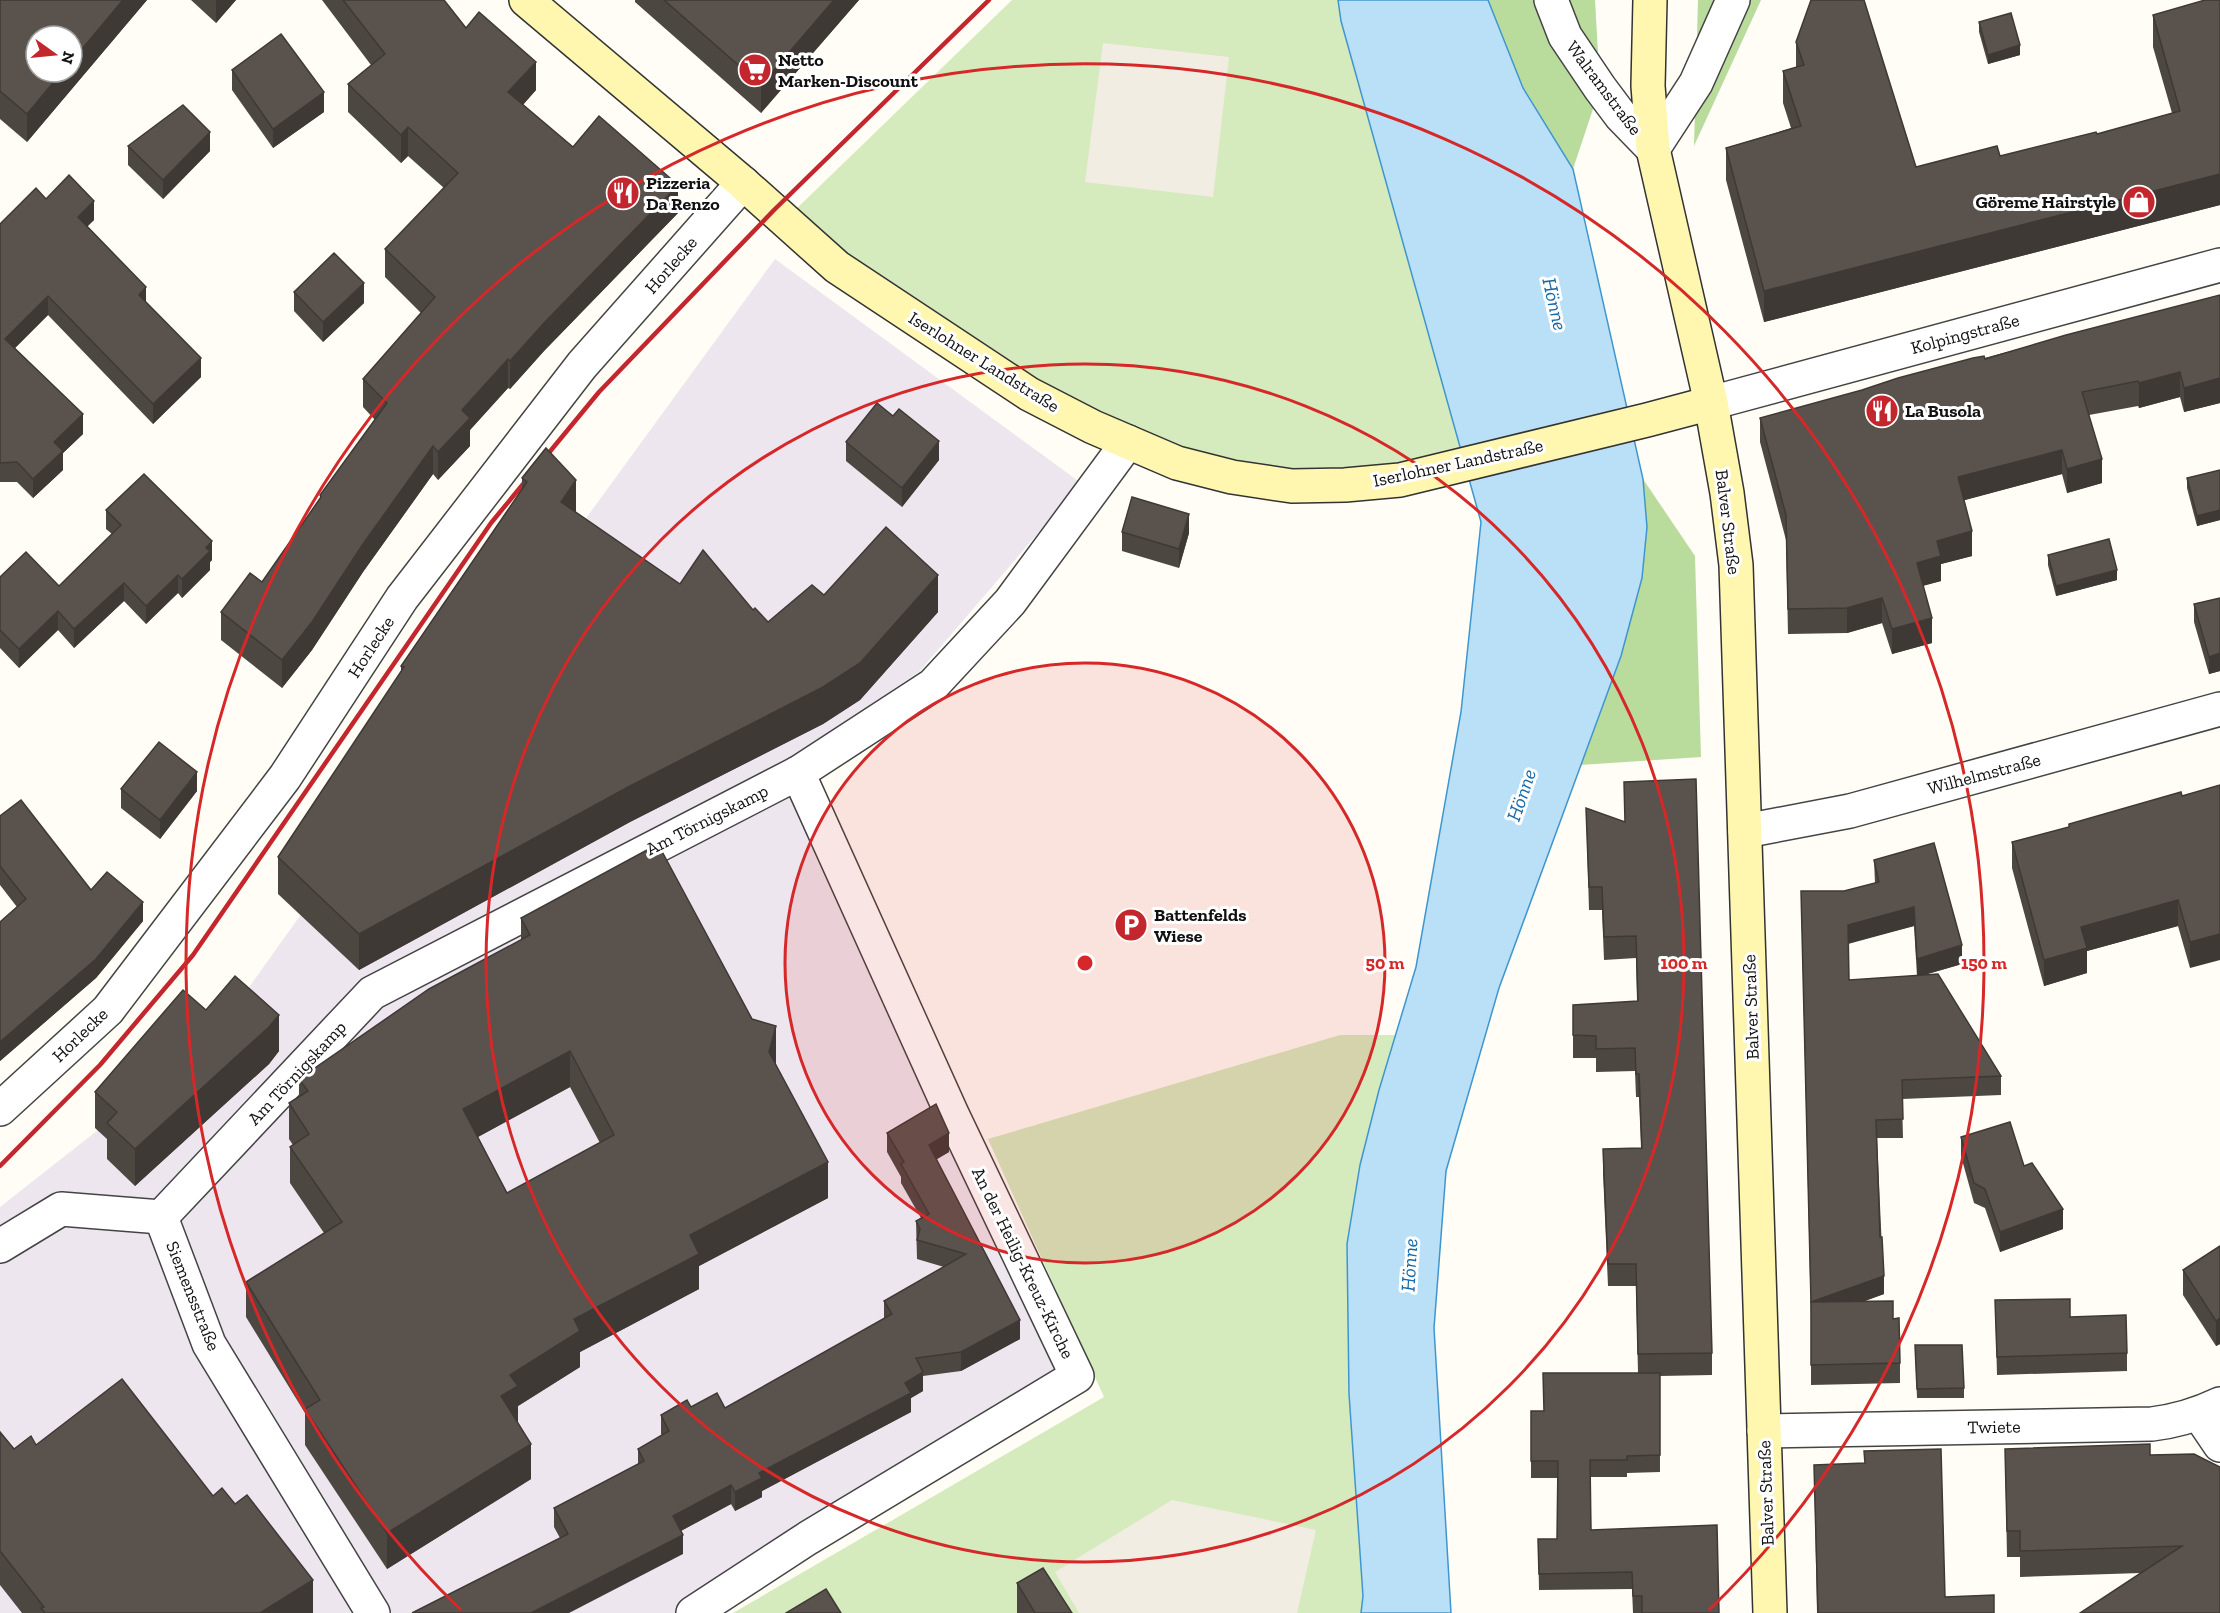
<svg xmlns="http://www.w3.org/2000/svg" width="2220" height="1613" font-family="'Zilla Slab',serif">
	<style>
		.industrial { fill: #eee6ef }
		.green { fill: #d5ebbd }
		.forest { fill: #b9dc9c }
		.plaza { fill: #f1ede2 }
		.water { fill: #b9e0f7; stroke: #3f96cf; stroke-width: 1.5 }
		.lines { fill: none; stroke-linecap: round; stroke-linejoin: round }
		.street-casing { stroke: #444; stroke-width: 36 }
		.secondary-casing { stroke: #333; stroke-width: 36 }
		.street { stroke: #fff; stroke-width: 33 }
		.secondary { stroke: #fff6b0; stroke-width: 33 }
		.rail { stroke: #c4262e; stroke-width: 4.5 }
		.wall { fill: #4d4742; fill-rule: evenodd }
		.shaded-wall { fill: #3f3936 }
		.building { fill: #5a524d; stroke: #3f3936; stroke-width: 1.5; fill-rule: evenodd }
		.ring { fill: none; stroke: #d62828; stroke-width: 3 }
		.labels { text-anchor: middle; stroke-width: 6; stroke-linejoin: round; paint-order: stroke }
		.poi-label { font-size: 18px; font-weight: bold; fill: #111; stroke: #fff; text-anchor: start }
		.street-label { font-size: 18px; fill: #111; stroke: #fff }
		.water-label { font-size: 20px; font-style: italic; fill: #1768a6; stroke: #fff }
		.centre { fill: #d62828; stroke: #fff; stroke-width: 3 }
		.ring-label { font-size: 18px; text-anchor: middle; font-weight: bold; fill: #d62828; stroke: #fff; stroke-width: 6; stroke-linejoin: round; paint-order: stroke }
	</style>
	<rect width="100%" height="100%" fill="#fffdf5"/>
	<path class="industrial" d="M 775,259 L 1081,483 L 919,672 L 784,762 L 1064,1371 L 698,1613 L 0,1613 L 0,1207 L 210,1042 L 471,676 Z"/>
	<g class="green">
		<path d="M 1012,0 L 1339,0 L 1341,21 L 1462,451 L 1416,463 L 1300,473 L 1245,465 L 1198,453 L 1101,416 L 1039,381 L 851,260 L 793,212 Z"/>
		<path d="M 1340,1035 L 1395,1035 L 1359,1169 L 1347,1244 L 1349,1394 L 1363,1596 L 1361,1613 L 733,1613 L 1104,1397 L 988,1139 Z"/>
	</g>
	<g class="forest">
		<path d="M 1488,0 L 1595,0 L 1600,88 L 1573,169 L 1523,88 Z"/>
		<path d="M 1698,0 L 1761,0 L 1694,146 Z"/>
		<path d="M 1643,479 L 1695,556 L 1701,757 L 1580,765 L 1621,656 L 1647,527 Z"/>
	</g>
	<g class="plaza">
		<path d="M 1103,43 L 1229,57 L 1213,197 L 1085,182 Z"/>
		<path d="M 1172,1500 L 1316,1530 L 1297,1613 L 1079,1613 L 1055,1572 Z"/>
	</g>
	<path class="water" d="M 1338,0 L 1488,0 L 1523,88 L 1573,169 L 1643,479 L 1647,527 L 1642,578 L 1621,656 L 1499,988 L 1446,1171 L 1434,1328 L 1451,1613 L 1361,1613 L 1363,1596 L 1349,1394 L 1347,1244 L 1360,1165 L 1379,1090 L 1416,967 L 1461,712 L 1481,522 L 1341,21 Z"/>
	<g class="lines">
		<defs>
			<g id="street">
				<path d="M 1551,0 L 1565,36 L 1600,88 L 1621,116 L 1653,149 L 1696,83 L 1733,0"/>
				<path d="M 1711,403 L 2220,265"/>
				<path d="M 1745,831 L 1850,811 L 2220,709"/>
				<path d="M 0,1109 L 108,1010 L 285,777 L 402,598 L 582,365 L 743,183"/>
				<path d="M 161,1217 L 372,993 L 798,773 L 933,685 L 1010,602 L 1128,442"/>
				<path d="M 161,1217 L 209,1344 L 373,1613"/>
				<path d="M 0,1246 L 61,1209 L 161,1217"/>
				<path d="M 2199,1414 L 2220,1445"/>
				<path d="M 1764,1431 L 2152,1424 C 2177,1421 2197,1415 2220,1404"/>
				<path d="M 693,1613 L 808,1538 L 1077,1376 L 952,1114 L 798,773"/>
			</g>
			<g id="secondary">
				<path d="M 526,0 L 743,183 L 837,267 L 1029,394 L 1093,427 L 1177,463 L 1232,477 L 1292,486 L 1345,485 L 1400,480 L 1647,420 L 1711,403"/>
				<path d="M 1650,0 L 1648,86 L 1653,149 L 1711,403 L 1727,493 L 1736,565 L 1770,1613"/>
			</g>
		</defs>
		<use href="#street" class="street-casing"/>
		<use href="#secondary" class="secondary-casing"/>
		<use href="#street" class="street"/>
		<use href="#secondary" class="secondary"/>
		<path class="rail" d="M 0,1166 L 100,1065 L 193,955 L 491,523 L 599,392 L 774,210 L 989,0"/>
	</g>
	<g class="wall">
		<path d="M 0,0 L 147,0 L 27,142 L 0,119 Z"/>
		<path d="M 191,0 L 236,0 L 216,23 Z"/>
		<path d="M 322,0 L 444,0 L 466,28 L 536,90 L 523,105 L 573,147 L 678,213 L 544,351 L 510,389 L 508,388 L 470,430 L 470,446 L 438,480 L 433,474 L 363,572 L 312,650 L 282,688 L 221,640 L 221,612 L 262,582 L 320,499 L 320,495 L 375,420 L 363,407 L 363,379 L 421,313 L 385,277 L 385,249 L 444,188 L 408,156 L 401,163 L 348,112 L 348,84 L 371,65 Z"/>
		<path d="M 635,0 L 859,0 L 761,113 L 635,2 Z"/>
		<path d="M 2153,15 L 2220,205 L 1764,322 L 1726,180 L 1726,148 L 1791,128 L 1783,103 L 1783,71 L 1796,68 L 1796,42 L 1916,167 L 2000,156 L 2097,134 L 2172,113 L 2153,47 Z"/>
		<path d="M 1979,22 L 2020,55 L 1988,64 L 1979,32 Z"/>
		<path d="M 232,70 L 324,112 L 273,148 L 232,90 Z"/>
		<path d="M 128,146 L 210,151 L 163,199 L 128,165 Z"/>
		<path d="M 46,199 L 94,220 L 87,226 L 146,303 L 201,377 L 153,424 L 48,315 L 15,348 L 83,434 L 63,453 L 63,470 L 33,498 L 17,482 L 0,482 L 0,224 Z"/>
		<path d="M 294,292 L 364,303 L 323,342 L 294,311 Z"/>
		<path d="M 2220,295 L 2220,403 L 2184,412 L 2180,397 L 2139,408 L 2138,406 L 2089,415 L 2102,483 L 2067,493 L 2062,474 L 1964,500 L 1972,556 L 1941,564 L 1941,581 L 1923,586 L 1932,643 L 1892,654 L 1882,623 L 1847,633 L 1788,634 L 1786,540 L 1760,442 L 1760,418 Z"/>
		<path d="M 846,442 L 939,460 L 902,507 L 846,461 Z"/>
		<path d="M 2220,470 L 2220,520 L 2197,526 L 2187,488 L 2187,478 Z"/>
		<path d="M 522,478 L 576,513 L 680,584 L 753,610 L 768,622 L 824,595 L 938,612 L 860,700 L 823,724 L 630,822 L 359,970 L 278,894 L 278,857 L 401,672 L 401,666 L 522,489 Z"/>
		<path d="M 106,510 L 212,560 L 210,562 L 210,570 L 182,598 L 178,593 L 146,624 L 124,601 L 74,648 L 58,630 L 19,668 L 0,648 L 0,577 L 59,586 L 112,534 L 106,529 Z"/>
		<path d="M 1122,532 L 1189,533 L 1179,568 L 1122,551 Z"/>
		<path d="M 2048,555 L 2117,580 L 2056,596 L 2048,565 Z"/>
		<path d="M 2220,598 L 2220,671 L 2209,674 L 2194,622 L 2194,604 Z"/>
		<path d="M 2220,785 L 2190,968 L 2178,926 L 2087,951 L 2087,973 L 2044,986 L 2012,868 L 2012,842 L 2069,827 L 2069,824 L 2182,796 Z"/>
		<path d="M 121,789 L 197,791 L 160,839 L 121,808 Z"/>
		<path d="M 1586,808 L 1624,822 L 1712,1353 L 1712,1375 L 1660,1376 L 1660,1472 L 1627,1473 L 1627,1477 L 1590,1477 L 1591,1530 L 1719,1613 L 1633,1613 L 1632,1589 L 1539,1590 L 1538,1539 L 1557,1539 L 1557,1478 L 1531,1478 L 1531,1411 L 1544,1411 L 1638,1373 L 1636,1286 L 1608,1286 L 1603,1172 L 1603,1149 L 1641,1148 L 1639,1097 L 1636,1097 L 1635,1071 L 1596,1072 L 1596,1058 L 1573,1058 L 1573,1028 L 1637,1001 L 1636,958 L 1604,960 L 1602,910 L 1589,910 Z"/>
		<path d="M 0,816 L 91,890 L 143,921 L 96,978 L 0,1061 L 0,922 L 17,907 L 0,885 Z"/>
		<path d="M 1874,860 L 1962,964 L 1924,975 L 2001,1076 L 2001,1095 L 1902,1099 L 1903,1138 L 1877,1138 L 1884,1294 L 1864,1301 L 1893,1319 L 1900,1363 L 1900,1383 L 1811,1385 L 1811,1321 L 1801,891 L 1844,891 L 1875,883 ZM 1914,926 L 1917,976 L 1849,980 L 1848,943 Z"/>
		<path d="M 521,918 L 752,1019 L 776,1062 L 775,1064 L 828,1198 L 699,1266 L 699,1289 L 580,1352 L 580,1367 L 518,1406 L 518,1423 L 531,1479 L 387,1569 L 305,1445 L 305,1413 L 246,1317 L 246,1282 L 324,1233 L 290,1183 L 290,1147 L 293,1145 L 289,1139 L 289,1103 L 299,1097 L 299,1079 L 521,940 ZM 570,1087 L 600,1143 L 507,1193 L 478,1137 Z"/>
		<path d="M 206,1010 L 279,1051 L 269,1064 L 135,1186 L 107,1159 L 107,1139 L 95,1128 L 95,1092 Z"/>
		<path d="M 887,1133 L 949,1152 L 936,1159 L 1020,1339 L 961,1371 L 923,1376 L 923,1391 L 911,1398 L 911,1412 L 762,1491 L 762,1497 L 735,1511 L 731,1504 L 681,1531 L 683,1554 L 560,1538 L 554,1527 L 554,1508 L 638,1464 L 638,1449 L 662,1435 L 661,1434 L 661,1415 L 691,1407 L 725,1408 L 884,1319 L 884,1301 L 944,1267 L 917,1259 L 916,1221 L 921,1218 L 901,1183 L 901,1177 L 887,1152 Z"/>
		<path d="M 1961,1137 L 2024,1166 L 2063,1229 L 2000,1252 L 1985,1208 L 1974,1203 L 1961,1156 Z"/>
		<path d="M 2220,1246 L 2220,1344 L 2216,1346 L 2183,1295 L 2183,1270 Z"/>
		<path d="M 1995,1300 L 2070,1317 L 2127,1353 L 2127,1371 L 1997,1375 Z"/>
		<path d="M 1915,1345 L 1964,1388 L 1964,1398 L 1917,1398 Z"/>
		<path d="M 0,1432 L 14,1449 L 36,1445 L 213,1496 L 313,1613 L 22,1613 L 0,1585 Z"/>
		<path d="M 2005,1449 L 2150,1455 L 2220,1613 L 2141,1573 L 2020,1577 L 2020,1557 L 2007,1557 Z"/>
		<path d="M 1814,1465 L 1945,1597 L 1994,1613 L 1817,1613 Z"/>
		<path d="M 1017,1583 L 1072,1613 L 1017,1613 Z"/>
	</g>
	<g class="shaded-wall">
		<path d="M 123,0 L 147,0 L 27,142 L 27,114 L 62,72 L 72,72 L 72,61 Z"/>
		<path d="M 216,0 L 236,0 L 216,23 Z"/>
		<path d="M 834,0 L 859,0 L 761,113 L 761,85 Z"/>
		<path d="M 2020,45 L 2020,55 L 1988,64 L 1988,55 Z"/>
		<path d="M 536,62 L 536,90 L 508,121 L 508,92 Z"/>
		<path d="M 324,92 L 324,112 L 273,148 L 273,129 Z"/>
		<path d="M 408,127 L 408,156 L 401,163 L 401,135 Z"/>
		<path d="M 210,132 L 210,151 L 163,199 L 163,180 Z"/>
		<path d="M 2220,174 L 2220,205 L 1764,322 L 1764,291 Z"/>
		<path d="M 678,185 L 678,213 L 544,351 L 510,389 L 510,361 L 544,323 Z"/>
		<path d="M 94,201 L 94,220 L 78,236 L 78,217 Z"/>
		<path d="M 364,283 L 364,303 L 323,342 L 323,322 Z"/>
		<path d="M 146,287 L 146,307 L 139,295 Z"/>
		<path d="M 48,296 L 48,315 L 5,358 L 5,339 Z"/>
		<path d="M 201,358 L 201,377 L 153,424 L 153,404 Z"/>
		<path d="M 508,359 L 508,388 L 470,430 L 470,446 L 438,480 L 438,452 L 462,410 Z"/>
		<path d="M 2180,372 L 2180,397 L 2139,408 L 2139,383 Z"/>
		<path d="M 2220,378 L 2220,403 L 2184,412 L 2184,388 Z"/>
		<path d="M 83,414 L 83,434 L 63,453 L 63,470 L 33,498 L 33,479 L 54,442 Z"/>
		<path d="M 939,441 L 939,460 L 902,507 L 902,488 Z"/>
		<path d="M 433,446 L 433,474 L 363,572 L 312,650 L 282,688 L 282,660 Z"/>
		<path d="M 2062,450 L 2062,474 L 1958,502 L 1958,477 Z"/>
		<path d="M 2102,459 L 2102,483 L 2067,493 L 2067,469 Z"/>
		<path d="M 576,480 L 576,516 L 561,502 Z"/>
		<path d="M 2220,510 L 2220,520 L 2197,526 L 2197,516 Z"/>
		<path d="M 1189,514 L 1189,533 L 1179,568 L 1179,549 Z"/>
		<path d="M 1972,531 L 1972,556 L 1941,564 L 1941,581 L 1917,587 L 1917,563 L 1937,541 Z"/>
		<path d="M 212,541 L 212,560 L 210,562 L 210,570 L 182,598 L 182,579 L 206,548 Z"/>
		<path d="M 2117,570 L 2117,580 L 2056,596 L 2056,586 Z"/>
		<path d="M 178,575 L 178,593 L 146,624 L 146,606 Z"/>
		<path d="M 938,575 L 938,612 L 860,700 L 823,724 L 630,822 L 359,970 L 359,934 Z"/>
		<path d="M 124,583 L 124,601 L 74,648 L 74,629 Z"/>
		<path d="M 1882,598 L 1882,623 L 1847,633 L 1847,608 Z"/>
		<path d="M 58,611 L 58,630 L 19,668 L 19,649 Z"/>
		<path d="M 1932,618 L 1932,643 L 1892,654 L 1892,629 Z"/>
		<path d="M 2220,653 L 2220,671 L 2209,674 L 2209,657 Z"/>
		<path d="M 197,772 L 197,791 L 160,839 L 160,820 Z"/>
		<path d="M 2178,900 L 2178,926 L 2087,951 L 2087,973 L 2044,986 L 2044,960 L 2081,927 Z"/>
		<path d="M 143,902 L 143,921 L 96,978 L 0,1061 L 0,1042 Z"/>
		<path d="M 1914,907 L 1914,926 L 1848,944 L 1848,925 Z"/>
		<path d="M 2220,934 L 2220,960 L 2190,968 L 2190,942 Z"/>
		<path d="M 1962,945 L 1962,964 L 1917,977 L 1917,959 Z"/>
		<path d="M 279,1015 L 279,1051 L 269,1064 L 135,1186 L 135,1149 Z"/>
		<path d="M 776,1026 L 776,1062 L 769,1088 L 769,1052 Z"/>
		<path d="M 570,1051 L 570,1087 L 463,1145 L 463,1109 Z"/>
		<path d="M 949,1133 L 949,1152 L 929,1164 L 929,1145 Z"/>
		<path d="M 828,1162 L 828,1198 L 699,1266 L 699,1289 L 580,1352 L 580,1367 L 518,1406 L 518,1422 L 501,1432 L 501,1396 L 510,1375 L 574,1319 L 690,1235 Z"/>
		<path d="M 2063,1209 L 2063,1229 L 2000,1252 L 2000,1232 Z"/>
		<path d="M 1884,1276 L 1884,1294 L 1811,1321 L 1811,1302 Z"/>
		<path d="M 2220,1318 L 2220,1344 L 2216,1346 L 2216,1321 Z"/>
		<path d="M 1020,1320 L 1020,1339 L 961,1371 L 961,1352 Z"/>
		<path d="M 923,1372 L 923,1391 L 911,1398 L 911,1412 L 762,1491 L 762,1497 L 735,1511 L 735,1492 L 759,1473 Z"/>
		<path d="M 531,1444 L 531,1479 L 387,1569 L 387,1533 Z"/>
		<path d="M 731,1485 L 731,1504 L 673,1535 L 673,1516 Z"/>
		<path d="M 683,1535 L 683,1554 L 569,1613 L 531,1613 Z"/>
		<path d="M 313,1580 L 313,1613 L 260,1613 Z"/>
	</g>
	<g class="building">
		<path d="M 0,0 L 123,0 L 72,61 L 72,36 L 36,36 L 36,72 L 62,72 L 27,114 L 0,91 Z"/>
		<path d="M 343,0 L 444,0 L 466,28 L 479,12 L 536,62 L 508,92 L 573,147 L 599,116 L 678,185 L 544,323 L 510,361 L 508,359 L 462,410 L 470,418 L 438,452 L 433,446 L 363,544 L 312,622 L 282,660 L 221,612 L 250,573 L 262,582 L 321,497 L 320,495 L 387,403 L 363,379 L 435,297 L 385,249 L 458,173 L 408,127 L 401,135 L 348,84 L 385,54 Z"/>
		<path d="M 664,0 L 834,0 L 761,85 Z"/>
		<path d="M 1811,0 L 1864,0 L 1916,167 L 1997,146 L 2000,156 L 2096,132 L 2097,134 L 2180,111 L 2153,15 L 2205,0 L 2220,0 L 2220,174 L 1764,291 L 1726,148 L 1801,126 L 1783,71 L 1804,65 L 1796,42 Z"/>
		<path d="M 2011,13 L 2020,45 L 1988,55 L 1979,22 Z"/>
		<path d="M 281,34 L 324,92 L 273,129 L 232,70 Z"/>
		<path d="M 183,105 L 210,132 L 163,180 L 128,146 Z"/>
		<path d="M 69,175 L 94,201 L 78,217 L 146,287 L 139,295 L 201,358 L 153,404 L 48,296 L 5,339 L 83,414 L 54,442 L 63,451 L 33,479 L 17,462 L 0,463 L 0,224 L 36,188 L 46,199 Z"/>
		<path d="M 334,253 L 364,283 L 323,322 L 294,292 Z"/>
		<path d="M 2220,295 L 2220,378 L 2184,388 L 2180,372 L 2139,383 L 2138,381 L 2082,392 L 2102,459 L 2067,469 L 2062,450 L 1958,477 L 1972,531 L 1937,541 L 1941,556 L 1917,563 L 1932,618 L 1892,629 L 1882,598 L 1847,608 L 1788,609 L 1786,515 L 1760,418 L 1862,390 L 1898,378 L 1973,358 L 1984,356 L 1985,359 L 2066,335 Z"/>
		<path d="M 877,403 L 893,416 L 899,409 L 939,441 L 902,488 L 846,442 Z"/>
		<path d="M 546,448 L 576,480 L 561,502 L 680,584 L 703,550 L 753,610 L 755,608 L 768,622 L 812,585 L 824,595 L 886,527 L 938,575 L 860,663 L 823,687 L 630,786 L 359,934 L 278,857 L 404,667 L 401,666 L 527,482 L 522,478 Z"/>
		<path d="M 2220,470 L 2220,510 L 2197,516 L 2187,478 Z"/>
		<path d="M 144,474 L 212,541 L 206,548 L 210,551 L 182,579 L 178,575 L 146,606 L 124,583 L 74,629 L 58,611 L 19,649 L 0,630 L 0,577 L 26,552 L 59,586 L 121,525 L 106,510 Z"/>
		<path d="M 1132,497 L 1189,514 L 1179,549 L 1122,532 Z"/>
		<path d="M 2109,539 L 2117,570 L 2056,586 L 2048,555 Z"/>
		<path d="M 2220,598 L 2220,653 L 2209,657 L 2194,604 Z"/>
		<path d="M 159,742 L 197,772 L 160,820 L 121,789 Z"/>
		<path d="M 1696,779 L 1712,1353 L 1638,1354 L 1636,1264 L 1608,1264 L 1603,1149 L 1642,1148 L 1639,1074 L 1636,1074 L 1635,1048 L 1596,1049 L 1596,1036 L 1573,1035 L 1573,1005 L 1638,1001 L 1636,936 L 1604,937 L 1602,887 L 1589,887 L 1586,808 L 1625,822 L 1624,782 Z"/>
		<path d="M 2220,785 L 2220,934 L 2190,942 L 2178,900 L 2081,927 L 2087,948 L 2044,960 L 2012,842 L 2069,827 L 2069,824 L 2181,792 L 2182,796 Z"/>
		<path d="M 21,800 L 91,890 L 107,872 L 143,902 L 96,959 L 0,1042 L 0,922 L 26,899 L 0,866 L 0,816 Z"/>
		<path d="M 1934,843 L 1962,945 L 1917,959 L 1914,907 L 1848,925 L 1849,980 L 1938,974 L 2001,1076 L 1902,1080 L 1903,1119 L 1876,1120 L 1880,1237 L 1882,1237 L 1884,1276 L 1811,1302 L 1801,891 L 1844,891 L 1879,882 L 1874,860 Z"/>
		<path d="M 658,844 L 752,1019 L 776,1026 L 769,1052 L 828,1162 L 690,1235 L 699,1254 L 574,1319 L 580,1331 L 510,1375 L 518,1386 L 501,1396 L 531,1444 L 387,1533 L 305,1409 L 320,1400 L 246,1282 L 342,1222 L 290,1147 L 309,1134 L 289,1103 L 308,1091 L 299,1079 L 429,989 L 530,935 L 521,918 ZM 570,1051 L 614,1135 L 507,1193 L 463,1109 Z"/>
		<path d="M 235,976 L 279,1015 L 269,1027 L 135,1149 L 107,1123 L 117,1112 L 95,1092 L 183,990 L 206,1010 Z"/>
		<path d="M 936,1104 L 949,1133 L 929,1145 L 1020,1320 L 961,1352 L 916,1358 L 923,1372 L 905,1383 L 911,1393 L 759,1473 L 762,1478 L 735,1492 L 731,1485 L 673,1516 L 683,1535 L 531,1613 L 412,1613 L 568,1534 L 554,1508 L 644,1461 L 638,1449 L 669,1431 L 661,1415 L 687,1400 L 691,1407 L 717,1393 L 725,1408 L 892,1314 L 884,1301 L 966,1254 L 917,1240 L 920,1229 L 916,1221 L 929,1214 L 901,1164 L 904,1162 L 887,1133 Z"/>
		<path d="M 2010,1122 L 2024,1166 L 2032,1163 L 2063,1209 L 2000,1232 L 1985,1189 L 1974,1183 L 1961,1137 Z"/>
		<path d="M 2220,1246 L 2220,1318 L 2216,1321 L 2183,1270 Z"/>
		<path d="M 2070,1299 L 2070,1317 L 2126,1315 L 2127,1353 L 1997,1357 L 1995,1300 Z"/>
		<path d="M 1893,1301 L 1893,1319 L 1899,1318 L 1900,1363 L 1811,1365 L 1811,1302 Z"/>
		<path d="M 1915,1345 L 1962,1345 L 1964,1388 L 1917,1389 Z"/>
		<path d="M 1543,1373 L 1660,1373 L 1660,1455 L 1627,1456 L 1627,1460 L 1590,1460 L 1591,1530 L 1717,1525 L 1719,1613 L 1642,1613 L 1642,1596 L 1633,1596 L 1632,1572 L 1539,1574 L 1538,1539 L 1557,1539 L 1558,1461 L 1531,1461 L 1531,1411 L 1544,1411 Z"/>
		<path d="M 122,1379 L 213,1496 L 222,1488 L 235,1504 L 247,1495 L 313,1580 L 260,1613 L 45,1613 L 41,1608 L 44,1607 L 0,1551 L 0,1432 L 14,1449 L 31,1436 L 36,1445 Z"/>
		<path d="M 2150,1444 L 2150,1455 L 2194,1454 L 2220,1467 L 2220,1613 L 2080,1613 L 2182,1546 L 2020,1551 L 2020,1531 L 2007,1531 L 2005,1449 Z"/>
		<path d="M 1941,1449 L 1945,1597 L 1994,1595 L 1994,1613 L 1818,1613 L 1814,1465 L 1865,1463 L 1864,1451 Z"/>
		<path d="M 1043,1568 L 1072,1613 L 1035,1613 L 1017,1583 Z"/>
		<path d="M 826,1589 L 841,1613 L 786,1613 Z"/>
	</g>
	<circle cx="1085" cy="963" r="300" fill="#d62828" fill-opacity=".12"/>
	<g class="ring">
		<circle cx="1085" cy="963" r="300"/>
		<circle cx="1085" cy="963" r="599"/>
		<path d="M461 1610A899 899 0 1 1 1709 1610"/>
	</g>
	<defs>
		<symbol id="supermarket-disc" viewBox="-11 -11 22 22"><circle r="9.5" fill="#c4262e" stroke="#fff"/><path d="M-6-5.5h2.5l.6 2H6L4.5 2H-2.5L-4.4-4H-6ZM-1.5 3.2a1.3 1.3 0 1 0 .1 0ZM3 3.2a1.3 1.3 0 1 0 .1 0Z" fill="#fff"/></symbol>
		<symbol id="restaurant-disc" viewBox="-11 -11 22 22"><circle r="9.5" fill="#c4262e" stroke="#fff"/><path d="M-5-6h1v4h1v-4h1v4h1v-4h1v5L-1.5 .5V6h-2V.5L-5-1ZM5-6V6H3V1.5H1.5Q1.5-4 5-6Z" fill="#fff"/></symbol>
		<symbol id="shop-disc" viewBox="-11 -11 22 22"><circle r="9.5" fill="#c4262e" stroke="#fff"/><path d="M-5-2.5h2.3a2.7 3.5 0 0 1 5.4 0H5L5.5 6h-11ZM-1.5-2.5h3a1.5 2.3 0 0 0-3 0Z" fill="#fff"/></symbol>
		<symbol id="parking-disc" viewBox="-11 -11 22 22"><circle r="9.5" fill="#c4262e" stroke="#fff"/><path d="M-3.5-5.5H1a3.5 3.5 0 0 1 0 7H-1V5.5H-3.5ZM-1-3.4V-.6H.8a1.4 1.4 0 0 0 0-2.8Z" fill="#fff"/></symbol>
	</defs>
	<g fill-rule="evenodd">
		<use href="#supermarket-disc" x="736" y="51" width="38" height="38"/>
		<use href="#restaurant-disc" x="604" y="174" width="38" height="38"/>
		<use href="#shop-disc" x="2120" y="183" width="38" height="38"/>
		<use href="#restaurant-disc" x="1863" y="392" width="38" height="38"/>
		<use href="#parking-disc" x="1112" y="906" width="38" height="38"/>
	</g>
	<g class="labels">
		<g class="poi-label">
			<text x="778" y="66">Netto<tspan x="778" dy="21">Marken-Discount</tspan></text>
			<text x="646" y="189">Pizzeria<tspan x="646" dy="21">Da Renzo</tspan></text>
			<text x="2116" y="208" text-anchor="end">Göreme Hairstyle</text>
			<text x="1905" y="417">La Busola</text>
			<text x="1154" y="921">Battenfelds<tspan x="1154" dy="21">Wiese</tspan></text>
		</g>
		<g class="street-label">
			<text transform="translate(1604 88) rotate(53)" y="6">Walramstraße</text>
			<text transform="translate(671 265) rotate(-49)" y="6">Horlecke</text>
			<text transform="translate(1965 334) rotate(-15)" y="6">Kolpingstraße</text>
			<text transform="translate(984 362) rotate(32)" y="6">Iserlohner Landstraße</text>
			<text transform="translate(1458 463) rotate(-12)" y="6">Iserlohner Landstraße</text>
			<text transform="translate(1728 522) rotate(83)" y="6">Balver Straße</text>
			<text transform="translate(371 647) rotate(-57)" y="6">Horlecke</text>
			<text transform="translate(1984 774) rotate(-15)" y="6">Wilhelmstraße</text>
			<text transform="translate(707 820) rotate(-27)" y="6">Am Törnigskamp</text>
			<text transform="translate(1751 1007) rotate(-92)" y="6">Balver Straße</text>
			<text transform="translate(80 1035) rotate(-44)" y="6">Horlecke</text>
			<text transform="translate(297 1073) rotate(-47)" y="6">Am Törnigskamp</text>
			<text transform="translate(1023 1263) rotate(64)" y="6">An der Heilig-Kreuz-Kirche</text>
			<text transform="translate(193 1296) rotate(68)" y="6">Siemensstraße</text>
			<text transform="translate(1994 1427) rotate(-1)" y="6">Twiete</text>
			<text transform="translate(1766 1493) rotate(-92)" y="6">Balver Straße</text>
		</g>
		<g class="water-label">
			<text transform="translate(1555 304) rotate(77)" y="7">Hönne</text>
			<text transform="translate(1521 795) rotate(-71)" y="7">Hönne</text>
			<text transform="translate(1409 1265) rotate(-87)" y="7">Hönne</text>
		</g>
	</g>
	<circle cx="1085" cy="963" r="9" class="centre"/>
	<g class="ring-label">
		<text x="1385" y="969">50 m</text>
		<text x="1684" y="969">100 m</text>
		<text x="1984" y="969">150 m</text>
	</g>
	<g transform="translate(54 54) rotate(105)"><circle r="28" fill="#ffffff" stroke="#a0a0a0" stroke-width="1.5"/>
	<path d="M0-4.5L10 22L0 15L-10 22Z" fill="#c4262e"/>
	<text y="-9" font-size="16" font-weight="bold" text-anchor="middle" fill="#111111">N</text>
	</g>
</svg>
